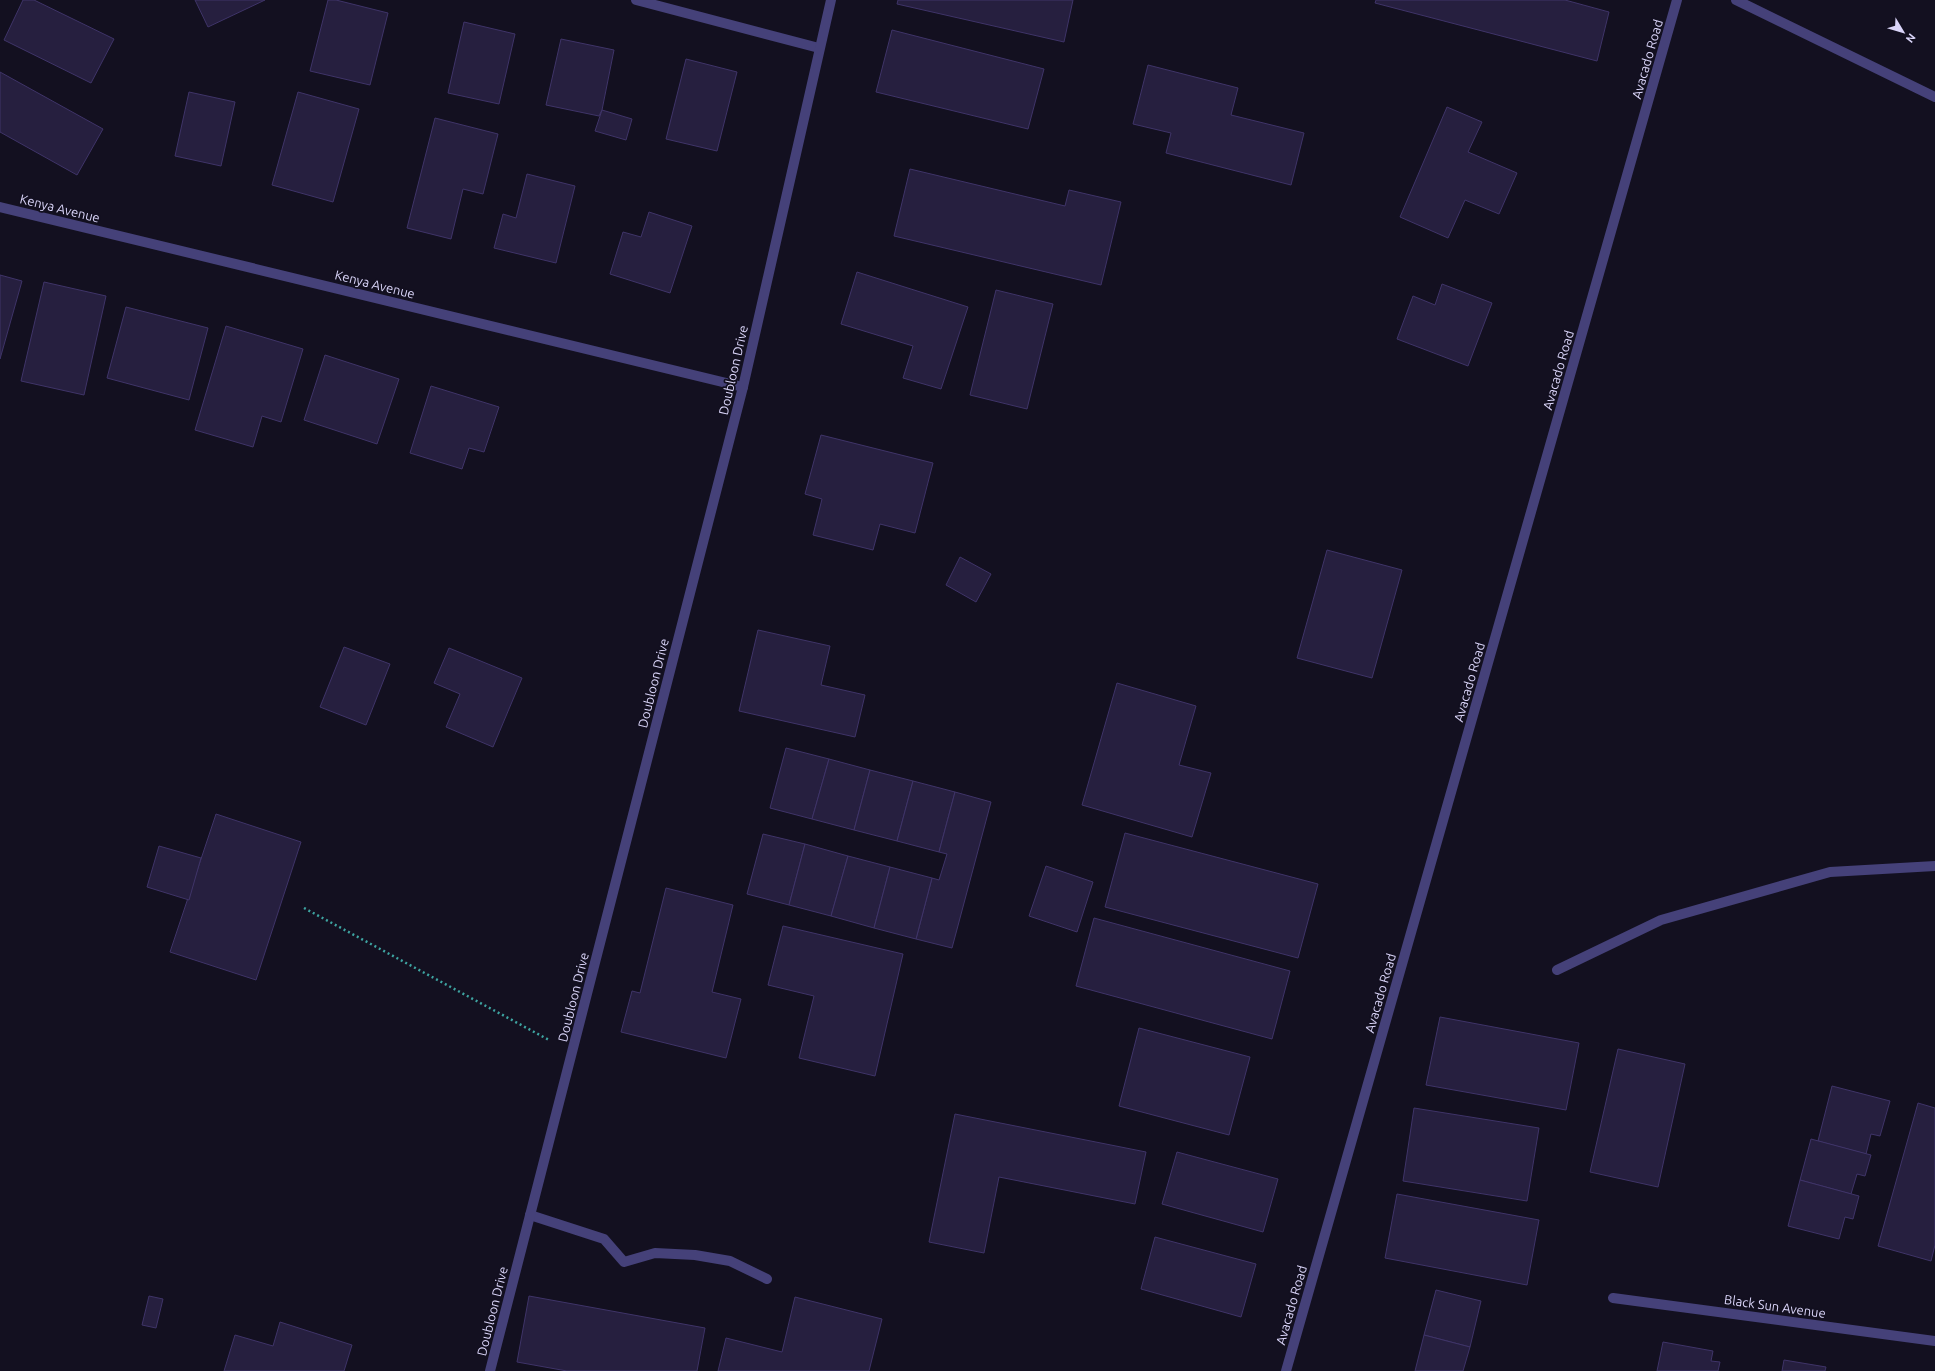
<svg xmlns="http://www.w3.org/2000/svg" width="1935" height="1371" font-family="Ubuntu,sans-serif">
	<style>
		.building { fill: #261f3f; stroke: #3f3468 }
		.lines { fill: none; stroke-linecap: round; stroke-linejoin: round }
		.path { stroke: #3ea4a1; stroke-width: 2.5; stroke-dasharray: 2 3; stroke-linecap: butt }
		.lane { stroke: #454179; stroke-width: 10 }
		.street { stroke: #454179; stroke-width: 10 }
		.labels { text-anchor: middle; stroke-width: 3.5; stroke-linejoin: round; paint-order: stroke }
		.street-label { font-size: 13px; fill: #dad5f9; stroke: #131020 }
	</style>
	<rect width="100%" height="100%" fill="#131020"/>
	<g class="building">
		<path d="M 23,0 L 34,0 L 114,39 L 91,83 L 4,40 Z"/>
		<path d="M 195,0 L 265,0 L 208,27 Z"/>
		<path d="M 328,0 L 336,0 L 388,13 L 370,85 L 310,71 Z"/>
		<path d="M 898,0 L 1073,0 L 1064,42 L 897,4 Z"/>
		<path d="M 1376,0 L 1565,0 L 1609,12 L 1597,61 L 1375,3 Z"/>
		<path d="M 464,22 L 515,34 L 499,104 L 448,93 Z"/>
		<path d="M 892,30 L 1044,69 L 1028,129 L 876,92 Z"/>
		<path d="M 561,39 L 614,50 L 602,110 L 599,116 L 546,105 Z"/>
		<path d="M 686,59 L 737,72 L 717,151 L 666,139 Z"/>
		<path d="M 1148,65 L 1238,88 L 1231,115 L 1304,133 L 1291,185 L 1166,153 L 1171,133 L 1133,124 Z"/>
		<path d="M 0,72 L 103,129 L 77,175 L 0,132 Z"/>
		<path d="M 189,92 L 235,102 L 221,166 L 175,156 Z"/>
		<path d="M 298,92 L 359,109 L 333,202 L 272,185 Z"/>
		<path d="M 1447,107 L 1482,122 L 1468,152 L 1517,173 L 1499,214 L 1465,200 L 1448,238 L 1400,217 Z"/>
		<path d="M 602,110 L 632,119 L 626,140 L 595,131 Z"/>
		<path d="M 435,118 L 498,134 L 483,194 L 463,189 L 451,239 L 407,228 Z"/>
		<path d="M 910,169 L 1065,206 L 1069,190 L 1121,202 L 1101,285 L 894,236 Z"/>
		<path d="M 527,174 L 575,186 L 556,263 L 494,248 L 503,214 L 516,218 Z"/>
		<path d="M 649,212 L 692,226 L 670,293 L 610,274 L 623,232 L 641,237 Z"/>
		<path d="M 857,272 L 968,307 L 941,389 L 903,378 L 913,346 L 841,324 Z"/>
		<path d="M 0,275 L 22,281 L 0,359 Z"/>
		<path d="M 44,282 L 106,296 L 84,395 L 21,381 Z"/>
		<path d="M 1442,284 L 1492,303 L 1468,366 L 1397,339 L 1413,296 L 1435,305 Z"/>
		<path d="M 996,290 L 1053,304 L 1027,409 L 970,395 Z"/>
		<path d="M 126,307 L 208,328 L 189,400 L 107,378 Z"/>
		<path d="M 226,326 L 303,349 L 281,422 L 262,416 L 253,447 L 195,430 Z"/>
		<path d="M 325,355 L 399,379 L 377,444 L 304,420 Z"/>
		<path d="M 431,386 L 499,407 L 484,452 L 469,448 L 462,469 L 410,453 Z"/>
		<path d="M 821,435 L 933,463 L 915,533 L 880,524 L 873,550 L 813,535 L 822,499 L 805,494 Z"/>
		<path d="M 1327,550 L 1402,570 L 1372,678 L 1297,658 Z"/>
		<path d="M 960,557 L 991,574 L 976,602 L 946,585 Z"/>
		<path d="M 758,630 L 830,646 L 821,685 L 865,695 L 855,737 L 739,711 Z"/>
		<path d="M 344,647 L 390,664 L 366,725 L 320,707 Z"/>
		<path d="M 449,648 L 522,678 L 493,747 L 446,727 L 460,694 L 434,683 Z"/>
		<path d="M 1117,683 L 1196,706 L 1179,765 L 1211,773 L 1192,837 L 1082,805 Z"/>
		<path d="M 786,748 L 829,759 L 812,819 L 770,808 Z"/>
		<path d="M 829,759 L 870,770 L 854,830 L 812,819 Z"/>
		<path d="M 870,770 L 913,781 L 897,841 L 854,830 Z"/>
		<path d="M 913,781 L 955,792 L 939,852 L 897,841 Z"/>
		<path d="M 955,792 L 991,802 L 952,948 L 916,939 L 932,878 L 939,880 L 947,854 L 939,852 Z"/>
		<path d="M 216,814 L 301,842 L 256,980 L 170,952 Z"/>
		<path d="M 1125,833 L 1318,884 L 1298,958 L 1105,907 Z"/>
		<path d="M 763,834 L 805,844 L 789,905 L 747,894 Z"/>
		<path d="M 805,844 L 848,856 L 831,916 L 789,905 Z"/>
		<path d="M 159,846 L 201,858 L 189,900 L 147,887 Z"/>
		<path d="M 848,856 L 890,867 L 874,928 L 831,916 Z"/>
		<path d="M 1046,866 L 1093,882 L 1077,932 L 1029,916 Z"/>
		<path d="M 890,867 L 932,878 L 916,939 L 874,928 Z"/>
		<path d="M 666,888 L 733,905 L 712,992 L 741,999 L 726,1058 L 621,1032 L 632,991 L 640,993 Z"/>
		<path d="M 1094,918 L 1290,971 L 1272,1039 L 1076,986 Z"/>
		<path d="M 783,926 L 903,954 L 875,1076 L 799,1058 L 814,996 L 768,985 Z"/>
		<path d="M 1440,1017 L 1579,1043 L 1566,1110 L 1426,1085 Z"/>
		<path d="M 1139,1028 L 1250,1057 L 1229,1135 L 1119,1106 Z"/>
		<path d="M 1618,1049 L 1685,1064 L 1658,1187 L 1590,1172 Z"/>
		<path d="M 1832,1086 L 1890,1101 L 1880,1136 L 1871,1134 L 1866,1154 L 1818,1141 Z"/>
		<path d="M 1918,1103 L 1935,1108 L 1935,1245 L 1931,1261 L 1878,1246 Z"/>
		<path d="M 1414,1108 L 1539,1128 L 1527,1201 L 1403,1181 Z"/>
		<path d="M 955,1114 L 1146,1152 L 1135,1204 L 999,1177 L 984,1253 L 929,1242 Z"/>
		<path d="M 1811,1139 L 1871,1155 L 1865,1176 L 1857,1174 L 1851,1194 L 1800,1180 Z"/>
		<path d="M 1177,1152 L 1278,1179 L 1263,1232 L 1162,1204 Z"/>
		<path d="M 1800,1180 L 1859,1196 L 1853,1219 L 1845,1217 L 1839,1239 L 1788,1226 Z"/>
		<path d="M 1397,1194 L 1539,1220 L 1527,1285 L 1385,1258 Z"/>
		<path d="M 1155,1237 L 1256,1264 L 1241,1317 L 1141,1289 Z"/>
		<path d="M 1436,1290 L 1481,1301 L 1470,1347 L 1424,1335 Z"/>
		<path d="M 149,1296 L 163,1299 L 156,1328 L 142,1325 Z"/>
		<path d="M 529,1296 L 705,1328 L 697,1371 L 567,1371 L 517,1362 Z"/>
		<path d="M 795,1297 L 882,1319 L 869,1371 L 718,1371 L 726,1338 L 782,1352 Z"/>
		<path d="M 280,1322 L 352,1345 L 344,1371 L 224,1371 L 235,1335 L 273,1346 Z"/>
		<path d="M 1424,1335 L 1470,1347 L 1463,1371 L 1415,1371 Z"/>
		<path d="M 1663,1342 L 1713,1351 L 1711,1361 L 1720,1362 L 1718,1371 L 1657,1371 Z"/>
		<path d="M 1784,1360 L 1826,1367 L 1825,1371 L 1782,1371 Z"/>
	</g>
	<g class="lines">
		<path class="path" d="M 304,908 L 549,1040"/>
		<g class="lane">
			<path d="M 636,0 L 819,48"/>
			<path d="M 1557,970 L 1661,920 L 1830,872 L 1935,866"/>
			<path d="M 530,1215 L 604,1239 L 624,1262 L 655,1253 L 695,1255 L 730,1261 L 767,1279"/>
		</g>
		<g class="street">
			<path d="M 1736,0 L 1935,97"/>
			<path d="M 0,207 L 743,387"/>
			<path d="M 1613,1298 L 1935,1341"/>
			<path d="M 490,1371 L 743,387 L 831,0"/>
			<path d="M 1286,1371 L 1677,0"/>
		</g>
	</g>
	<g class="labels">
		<g class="street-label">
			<text transform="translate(1647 59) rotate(-74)" y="5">Avacado Road</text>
			<text transform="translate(60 208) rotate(14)" y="5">Kenya Avenue</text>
			<text transform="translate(375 284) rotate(14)" y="5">Kenya Avenue</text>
			<text transform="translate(733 370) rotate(-77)" y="5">Doubloon Drive</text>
			<text transform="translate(1558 370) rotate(-74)" y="5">Avacado Road</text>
			<text transform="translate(1469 682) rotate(-74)" y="5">Avacado Road</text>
			<text transform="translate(653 683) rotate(-76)" y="5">Doubloon Drive</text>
			<text transform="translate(1380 993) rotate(-74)" y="5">Avacado Road</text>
			<text transform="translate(573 997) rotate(-76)" y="5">Doubloon Drive</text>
			<text transform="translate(1291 1305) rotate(-74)" y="5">Avacado Road</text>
			<text transform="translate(1775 1306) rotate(8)" y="5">Black Sun Avenue</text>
			<text transform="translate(492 1311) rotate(-76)" y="5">Doubloon Drive</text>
		</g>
	</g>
	<g transform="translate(1903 32) rotate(128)" stroke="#131020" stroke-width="3" paint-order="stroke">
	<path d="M0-3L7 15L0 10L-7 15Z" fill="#dad5f9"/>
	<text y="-6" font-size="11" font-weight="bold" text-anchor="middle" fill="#dad5f9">N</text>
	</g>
</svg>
